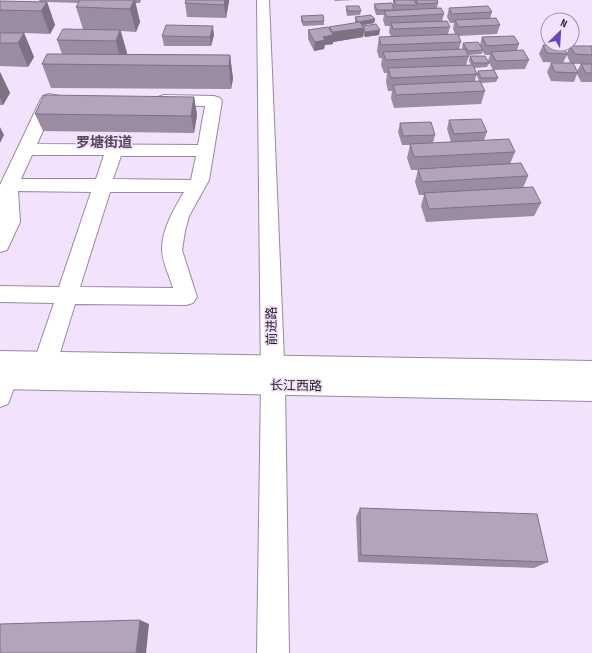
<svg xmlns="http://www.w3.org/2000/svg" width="592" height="653" font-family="'Sofia Sans Condensed','Noto Sans SC',sans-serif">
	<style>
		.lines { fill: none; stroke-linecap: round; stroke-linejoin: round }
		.minor-casing { stroke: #9889a0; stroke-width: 2 }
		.major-casing { stroke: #9889a0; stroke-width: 2 }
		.minor { fill: #fff; fill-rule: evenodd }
		.major { fill: #fff; fill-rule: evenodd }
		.wall { fill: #9a8ca1; fill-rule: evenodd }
		.shaded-wall { fill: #7d7283 }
		.building { fill: #b3a3bb; stroke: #7d7283 }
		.labels { text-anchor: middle; stroke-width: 3.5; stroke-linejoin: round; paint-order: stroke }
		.street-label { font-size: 13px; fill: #201a23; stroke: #f3e2fc }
		.far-district-label { font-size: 14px; font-weight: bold; fill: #53465b; stroke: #f3e2fc }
	</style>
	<rect width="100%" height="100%" fill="#f3e2fc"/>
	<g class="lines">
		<defs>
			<g id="minor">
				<path d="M 257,0 L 269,0 L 285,384 L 289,653 L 257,653 L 261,384 Z"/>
				<path d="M 49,94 L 60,96 L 62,99 L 60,102 L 55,104 L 37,144 L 198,145 L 205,106 L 164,105 L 158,103 L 156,100 L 158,97 L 164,95 L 214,96 L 220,98 L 222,101 L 209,180 L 189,216 L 185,231 L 182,250 L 197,297 L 193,303 L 186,305 L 75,304 L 52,379 L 48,386 L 40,389 L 32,386 L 28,379 L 54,303 L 0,302 L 0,286 L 59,287 L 91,192 L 18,191 L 20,222 L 7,250 L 0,252 L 0,185 L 41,99 L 43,96 ZM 32,155 L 104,155 L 96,179 L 21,179 ZM 121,156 L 196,156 L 191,180 L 113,179 ZM 110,192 L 184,192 C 174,209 162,229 162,249 C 162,262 170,277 173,288 L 80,287 Z"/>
				<path d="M 5,370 L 13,373 L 17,380 L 8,404 L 0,407 L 0,371 Z"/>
			</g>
			<path id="major" d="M 0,351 L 592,361 L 592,401 L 0,389 Z"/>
		</defs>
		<use href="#minor" class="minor-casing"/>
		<use href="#major" class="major-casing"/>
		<use href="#minor" class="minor"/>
		<use href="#major" class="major"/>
	</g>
	<g class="wall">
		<path d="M 39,0 L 141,0 L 140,3 L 135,3 L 140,22 L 136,32 L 121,31 L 127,53 L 126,54 L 230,55 L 233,79 L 231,89 L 51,88 L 42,64 L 62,54 L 57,40 L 83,29 L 76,7 L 79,3 L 47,2 L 55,25 L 50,34 L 24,33 L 34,57 L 28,67 L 0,66 L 0,1 L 40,2 Z"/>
		<path d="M 334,0 L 354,0 L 335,1 Z"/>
		<path d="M 393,0 L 437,0 L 438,3 L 437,8 L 444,14 L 442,21 L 450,27 L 448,34 L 455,34 L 453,29 L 454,23 L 450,23 L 447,17 L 449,8 L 492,12 L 490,19 L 500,25 L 497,34 L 458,36 L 461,42 L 459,49 L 463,49 L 462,47 L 463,43 L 480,45 L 482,37 L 519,44 L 517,50 L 529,60 L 525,69 L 494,70 L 498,78 L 496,82 L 481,83 L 485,91 L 481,104 L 394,108 L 391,98 L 392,91 L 388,91 L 386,82 L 387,73 L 384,73 L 381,65 L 382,58 L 379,58 L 377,51 L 379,37 L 391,37 L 389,32 L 390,26 L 385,26 L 383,20 L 384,15 L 376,15 L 374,8 L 374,4 L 393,6 ZM 482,51 L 485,55 L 490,55 L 488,61 L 470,56 L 469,61 L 471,65 L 466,65 L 469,56 L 468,55 L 482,54 ZM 488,61 L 493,70 L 478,71 L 477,74 L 474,68 L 487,67 L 489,63 ZM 476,76 L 477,76 L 479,81 L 475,81 Z"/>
		<path d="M 229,1 L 226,18 L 187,17 L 185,3 Z"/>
		<path d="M 346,6 L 361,11 L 360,15 L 347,16 L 346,11 Z"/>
		<path d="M 301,16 L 324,21 L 324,25 L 303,26 L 301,21 Z"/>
		<path d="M 355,17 L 375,19 L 374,23 L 362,25 L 379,35 L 365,37 L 363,35 L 363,37 L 333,42 L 333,44 L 325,45 L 324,49 L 314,51 L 308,39 L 308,30 L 329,29 L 329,27 L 355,23 Z"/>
		<path d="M 214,35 L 211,46 L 164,46 L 162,36 Z"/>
		<path d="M 543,45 L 567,53 L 570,46 L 592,46 L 592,82 L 581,82 L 577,74 L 574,82 L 551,81 L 547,72 L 551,63 L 570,63 L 567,55 L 563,63 L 543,62 L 539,54 ZM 574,64 L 581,64 L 577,71 Z"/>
		<path d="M 0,72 L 10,93 L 3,105 L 0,105 Z"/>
		<path d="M 194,97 L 197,115 L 194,133 L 43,131 L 35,114 Z"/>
		<path d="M 449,120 L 487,132 L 484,140 L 515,152 L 510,164 L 528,176 L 523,188 L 541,203 L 534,216 L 426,222 L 421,206 L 424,195 L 419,195 L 415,182 L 418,170 L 411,170 L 407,158 L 410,145 L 402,145 L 398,132 L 400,123 L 435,135 L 433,143 L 451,142 L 447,129 Z"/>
		<path d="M 360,508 L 548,562 L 534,568 L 358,562 L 356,517 Z"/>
	</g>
	<g class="shaded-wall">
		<path d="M 134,0 L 135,0 L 140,22 L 136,32 L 130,9 Z"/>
		<path d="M 225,0 L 229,0 L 229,1 L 226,18 L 224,5 Z"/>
		<path d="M 47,2 L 55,25 L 50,34 L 41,11 Z"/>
		<path d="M 375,19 L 374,23 L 358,26 L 358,22 Z"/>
		<path d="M 213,26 L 214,35 L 211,46 L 210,37 Z"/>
		<path d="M 364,28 L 363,37 L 333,42 L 333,44 L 325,45 L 324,49 L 314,51 L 315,42 L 323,37 L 333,35 L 333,32 Z"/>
		<path d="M 120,30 L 127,53 L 122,65 L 116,41 Z"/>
		<path d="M 380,30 L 379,35 L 365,37 L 365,32 Z"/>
		<path d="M 24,33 L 34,57 L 28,67 L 18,43 Z"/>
		<path d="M 230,55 L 233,79 L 231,89 L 229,66 Z"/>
		<path d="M 0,72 L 10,93 L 3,105 L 0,98 Z"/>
		<path d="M 194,97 L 197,115 L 194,133 L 191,116 Z"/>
		<path d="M 0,127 L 4,135 L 0,143 Z"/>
		<path d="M 140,620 L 149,624 L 146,653 L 136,653 Z"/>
	</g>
	<g class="building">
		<path d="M 80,0 L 134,0 L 130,9 L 76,7 Z"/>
		<path d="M 186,0 L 225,0 L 224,5 L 185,3 Z"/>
		<path d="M 394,0 L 414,0 L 417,5 L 396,5 Z"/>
		<path d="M 416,0 L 437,0 L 438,3 L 418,4 Z"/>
		<path d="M 0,1 L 47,2 L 41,11 L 0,10 Z"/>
		<path d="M 392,3 L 394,10 L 377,10 L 374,4 Z"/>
		<path d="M 346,6 L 359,6 L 361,11 L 348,11 Z"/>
		<path d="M 488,6 L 492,12 L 452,14 L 449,8 Z"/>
		<path d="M 441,8 L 444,14 L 387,17 L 384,11 Z"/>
		<path d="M 323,15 L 324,21 L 303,22 L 301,16 Z"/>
		<path d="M 371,15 L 375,19 L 358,22 L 355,17 Z"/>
		<path d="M 496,18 L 500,25 L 458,27 L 455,20 Z"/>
		<path d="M 447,21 L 450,27 L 393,29 L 391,23 Z"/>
		<path d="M 360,22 L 364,28 L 333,32 L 329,27 Z"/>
		<path d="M 376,24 L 380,30 L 365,32 L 364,30 L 364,28 L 363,26 Z"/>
		<path d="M 166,25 L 213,26 L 210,37 L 162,36 Z"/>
		<path d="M 328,27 L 333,35 L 323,37 L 325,40 L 315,42 L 308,30 Z"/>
		<path d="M 63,29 L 120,30 L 116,41 L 57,40 Z"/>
		<path d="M 0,33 L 24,33 L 18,43 L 0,43 Z"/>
		<path d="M 458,34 L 461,42 L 381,45 L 379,37 Z"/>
		<path d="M 514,36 L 519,44 L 487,46 L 482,37 Z"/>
		<path d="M 478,42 L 483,50 L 468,51 L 463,43 Z"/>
		<path d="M 543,45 L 563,45 L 567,54 L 547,53 Z"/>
		<path d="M 570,46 L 592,46 L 592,55 L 575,54 Z"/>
		<path d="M 465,49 L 469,56 L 386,60 L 383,52 Z"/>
		<path d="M 523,50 L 529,60 L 496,61 L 491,52 Z"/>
		<path d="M 47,54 L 230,55 L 229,66 L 42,64 Z"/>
		<path d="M 470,56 L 485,56 L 489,63 L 473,63 Z"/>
		<path d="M 551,63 L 573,63 L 578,73 L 555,72 Z"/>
		<path d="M 581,64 L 592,64 L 592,73 L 586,73 Z"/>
		<path d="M 473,65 L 477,74 L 391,78 L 388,68 Z"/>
		<path d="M 494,70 L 498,78 L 481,78 L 478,71 Z"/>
		<path d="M 480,81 L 485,91 L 396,95 L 393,85 Z"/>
		<path d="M 44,95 L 194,97 L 191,116 L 35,114 Z"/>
		<path d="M 481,119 L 487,132 L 454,134 L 449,120 Z"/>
		<path d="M 431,122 L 435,135 L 403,136 L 400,123 Z"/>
		<path d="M 509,139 L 515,152 L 414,157 L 410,144 Z"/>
		<path d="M 521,163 L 528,176 L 422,182 L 418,169 Z"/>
		<path d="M 533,187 L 541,203 L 429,209 L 424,193 Z"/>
		<path d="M 360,508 L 537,514 L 548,562 L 361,555 Z"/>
		<path d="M 140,620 L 136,653 L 0,653 L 0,624 Z"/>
	</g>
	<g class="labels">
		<g class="street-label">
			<text transform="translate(271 326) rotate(-91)" y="5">前进路</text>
			<text transform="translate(296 385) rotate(1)" y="5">长江西路</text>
		</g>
		<g class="far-district-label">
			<text x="104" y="147">罗塘街道</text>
		</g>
	</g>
	<g transform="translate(560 32) rotate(25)"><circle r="19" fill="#f3e2fc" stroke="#9f92a5"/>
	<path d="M0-3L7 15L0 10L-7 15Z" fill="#6844bd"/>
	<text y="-6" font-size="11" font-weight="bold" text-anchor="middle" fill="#201a23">N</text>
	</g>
</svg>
